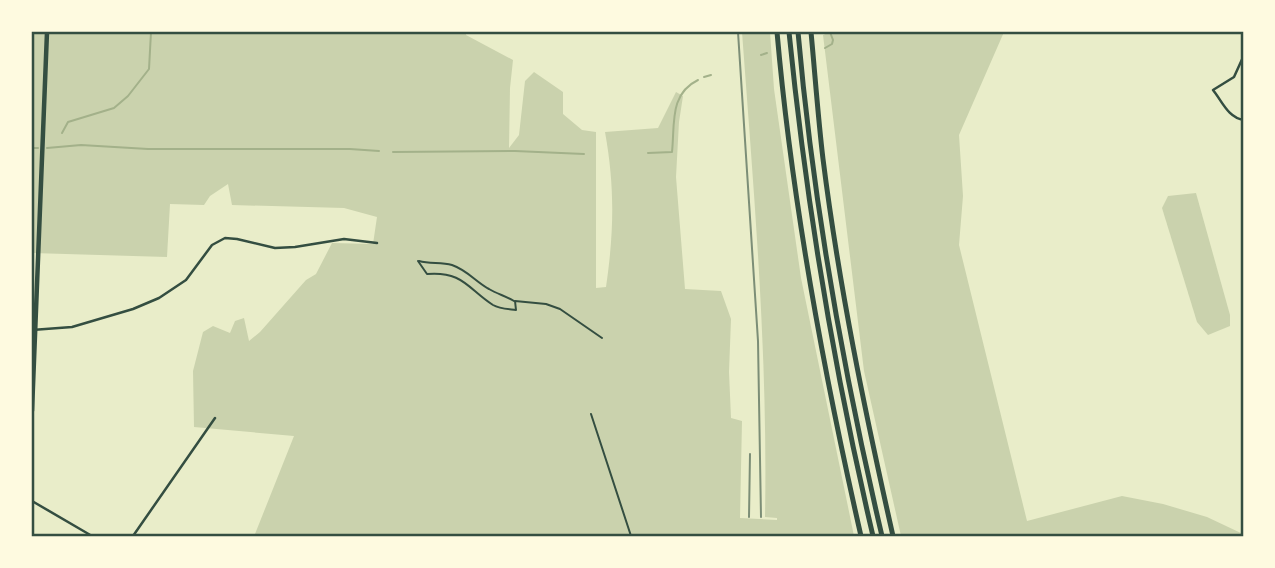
<svg xmlns="http://www.w3.org/2000/svg" width="1275" height="568" font-family="'Noto Sans',sans-serif">
	<style>
		.green { fill: #cad2ad }
		.lines { fill: none; stroke-linecap: round; stroke-linejoin: round }
		.stream { stroke: #a3b18a; stroke-width: 2 }
		.path { stroke: #344e41; stroke-width: 2 }
		.minor { stroke: #344e41; stroke-width: 2.5 }
		.secondary { stroke: #344e41; stroke-width: 4.5 }
		.trunk { stroke: #344e41; stroke-width: 5 }
		.motorway { stroke: #344e41; stroke-width: 5 }
		.rail { stroke: #7c8e77; stroke-width: 2 }
		.neatline { fill: none; stroke: #344e41; stroke-width: 2.5 }
	</style>
	<rect width="100%" height="100%" fill="#e9edc9"/>
	<g class="green">
		<path d="M 32,32 L 466,32 L 466,35 L 513,60 L 510,88 L 509,148 L 519,135 L 525,81 L 534,72 L 563,92 L 563,114 L 582,130 L 596,132 L 596,288 L 606,287 C 614,232 615,187 605,132 L 658,128 L 676,92 L 683,96 L 679,122 L 676,177 L 685,289 L 721,291 L 731,319 L 729,372 L 731,418 L 742,421 L 740,518 L 777,520 L 777,518 L 765,517 C 768,355 754,193 742,32 L 770,32 L 774,89 L 801,278 L 854,536 L 257,536 L 255,534 L 294,436 L 194,427 L 193,371 L 203,332 L 213,326 L 230,333 L 235,321 L 244,318 L 249,341 L 260,332 L 306,280 L 316,274 L 332,243 L 373,244 L 377,217 L 344,208 L 232,205 L 228,184 L 210,196 L 204,205 L 170,204 L 167,257 L 32,253 L 32,149 L 33,148 L 34,93 L 32,85 Z"/>
		<path d="M 830,32 L 1004,32 L 959,135 L 963,196 L 959,245 L 1027,521 L 1122,496 L 1163,504 L 1207,517 L 1243,534 L 1243,536 L 901,536 L 864,371 L 823,35 Z"/>
		<path d="M 1196,193 L 1230,315 L 1230,326 L 1208,335 L 1197,322 L 1162,208 L 1168,196 Z"/>
	</g>
	<g class="lines">
		<g class="stream">
			<path d="M 825,48 L 832,44 L 833,40 L 830,32"/>
			<path d="M 761,55 L 767,53"/>
			<path d="M 704,77 L 711,75"/>
			<path d="M 62,133 L 68,122 L 114,108 L 128,96 L 149,69 L 151,32"/>
			<path d="M 32,148 L 38,148"/>
			<path d="M 47,148 L 81,145 L 148,149 L 350,149 L 379,151"/>
			<path d="M 393,152 L 515,151 L 584,154"/>
			<path d="M 648,153 L 672,152 C 675,124 669,94 698,80"/>
		</g>
		<g class="path">
			<path d="M 418,261 L 427,274 C 463,271 468,289 493,305 C 500,309 508,309 516,310 L 515,301 L 546,304 L 560,309 L 602,338"/>
			<path d="M 419,261 C 430,264 441,262 452,265 C 467,270 476,282 489,289 C 497,294 506,296 514,301"/>
			<path d="M 591,414 L 631,536"/>
		</g>
		<g class="minor">
			<path d="M 1244,55 L 1234,77 L 1213,90 C 1222,101 1228,118 1244,120"/>
			<path d="M 32,330 L 72,327 L 133,309 L 159,298 L 186,280 L 212,245 L 225,238 L 237,239 L 275,248 L 295,247 L 344,239 L 377,243"/>
			<path d="M 32,501 L 92,536"/>
			<path d="M 133,536 L 215,418"/>
		</g>
		<path class="secondary" d="M 32,411 L 47,32"/>
		<g class="trunk">
			<path d="M 777,32 C 792,202 823,370 861,536"/>
			<path d="M 811,32 C 815,74 818,117 823,159 C 839,286 865,412 893,536"/>
		</g>
		<g class="motorway">
			<path d="M 789,32 C 806,202 834,370 873,536"/>
			<path d="M 798,32 C 813,202 843,370 882,536"/>
		</g>
		<g class="rail">
			<path d="M 738,32 L 758,341 L 761,517"/>
			<path d="M 749,517 L 750,454"/>
		</g>
	</g>
	<rect width="1275" height="568" fill="none" stroke="#fefae0" stroke-width="66"/>
	<rect x="33" y="33" width="1209" height="502" class="neatline"/>
</svg>
